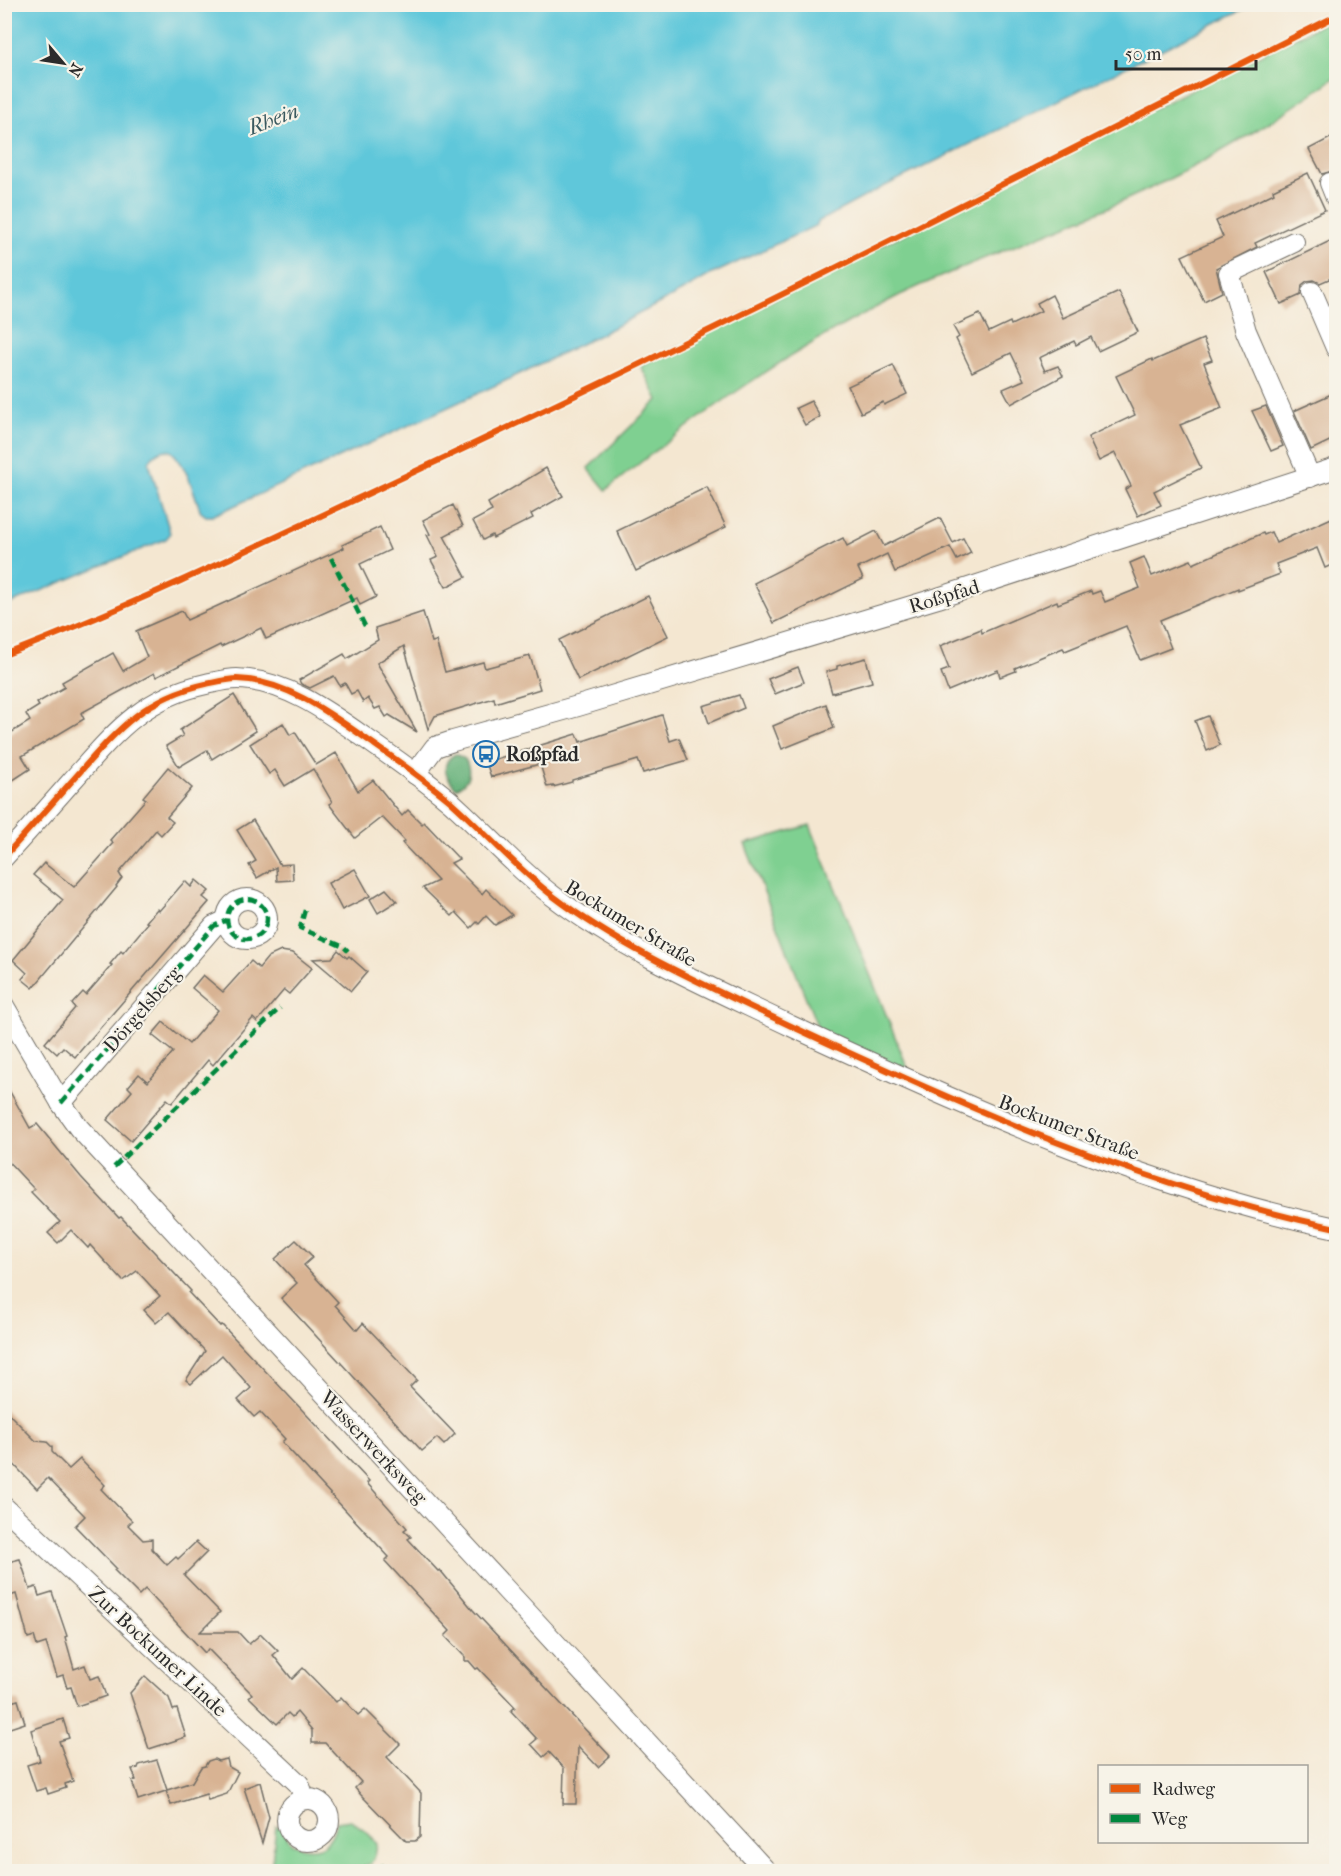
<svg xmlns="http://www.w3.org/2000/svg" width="1341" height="1876" font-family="'IM FELL French Canon',serif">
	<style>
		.green { fill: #7fd091; stroke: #557e5e; stroke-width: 1.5 }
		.forest { fill: #67b27b; stroke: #496e53; stroke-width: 1.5 }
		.water { fill: #5fc7da; stroke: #457982; stroke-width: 1.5 }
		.building { fill: #d8b393 }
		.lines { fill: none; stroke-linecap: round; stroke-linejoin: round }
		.street-casing { stroke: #716d65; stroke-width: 22 }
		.street { stroke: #fff; stroke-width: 20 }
		.quiet { stroke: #00873e; stroke-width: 4.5; stroke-dasharray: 9 4.5; stroke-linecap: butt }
		.cycleway-casing { stroke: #f7f3e8; stroke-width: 10 }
		.cycleway { stroke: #e8590c; stroke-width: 6 }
		.labels { text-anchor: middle; stroke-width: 4.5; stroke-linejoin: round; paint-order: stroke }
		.street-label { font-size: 20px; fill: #2b2b2b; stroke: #f7f3e8 }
		.poi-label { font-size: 20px; font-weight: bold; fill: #2b2b2b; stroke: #f7f3e8; text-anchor: start }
		.water-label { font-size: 21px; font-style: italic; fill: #3b5a60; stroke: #f7f3e8 }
	</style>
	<rect width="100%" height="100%" fill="#f7f3e8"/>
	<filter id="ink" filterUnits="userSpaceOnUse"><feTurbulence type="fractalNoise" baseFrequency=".0167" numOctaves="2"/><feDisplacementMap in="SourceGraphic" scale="12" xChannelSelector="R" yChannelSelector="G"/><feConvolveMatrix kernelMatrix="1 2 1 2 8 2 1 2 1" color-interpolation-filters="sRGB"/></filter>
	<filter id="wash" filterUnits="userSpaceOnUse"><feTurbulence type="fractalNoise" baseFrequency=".008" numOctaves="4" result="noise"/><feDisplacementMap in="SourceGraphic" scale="24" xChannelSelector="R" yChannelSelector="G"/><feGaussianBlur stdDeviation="1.35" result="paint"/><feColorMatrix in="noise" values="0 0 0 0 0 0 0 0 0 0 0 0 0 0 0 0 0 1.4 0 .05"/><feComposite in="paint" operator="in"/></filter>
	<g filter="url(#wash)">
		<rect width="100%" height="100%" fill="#f4e7d1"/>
		<g class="green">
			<path d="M 1336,17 L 1336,77 C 1271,124 1199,167 1125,200 C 1050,234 970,261 896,297 C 788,351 700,414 606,490 L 588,468 L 658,400 L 641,366 Z"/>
			<path d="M 810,825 L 910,1074 L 821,1036 L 745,844 Z"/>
			<path d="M 351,1820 L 367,1832 L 377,1844 L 375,1856 L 371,1863 L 364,1867 L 318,1871 L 271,1871 L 276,1826 L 281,1827 L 291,1843 C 314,1854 331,1848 336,1822 Z"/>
		</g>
		<path class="forest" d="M 455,754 L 465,759 C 472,771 469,783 456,788 C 445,776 439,764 455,754 Z"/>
		<path class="water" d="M 5,4 L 1252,4 L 1252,5 L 883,187 L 819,221 L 817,225 L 708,276 L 684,290 L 599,335 L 507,380 L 212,516 L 206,516 L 201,512 C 193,491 188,467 171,451 C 162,448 152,454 149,463 L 169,529 L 170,534 L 166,539 L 5,606 Z"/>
		<g id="blocks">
			<g class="building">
				<path d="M 1336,135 L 1336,170 L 1322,174 L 1309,149 Z"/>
				<path d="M 1308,173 L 1325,210 L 1255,243 L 1257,247 L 1216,268 L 1222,292 L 1204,301 L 1182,256 L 1223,237 L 1216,221 L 1274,193 L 1273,190 Z"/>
				<path d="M 1332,240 L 1336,251 L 1336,276 L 1320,283 L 1314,280 L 1307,281 L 1302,285 L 1301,295 L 1281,304 L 1266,272 Z"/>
				<path d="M 1119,292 L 1138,332 L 1098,351 L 1091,337 L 1076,345 L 1074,341 L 1039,358 L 1045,371 L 1058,366 L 1063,376 L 1011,404 L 1003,389 L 1024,380 L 1011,353 L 972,372 L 956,339 L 959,337 L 953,326 L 980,314 L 989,332 L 1010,322 L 1011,325 L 1041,311 L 1037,303 L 1052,295 L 1063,318 Z"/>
				<path d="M 1203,339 L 1212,360 L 1204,363 L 1222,408 L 1180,425 L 1201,468 L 1154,491 L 1161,505 L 1138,516 L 1125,489 L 1131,486 L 1115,453 L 1099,461 L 1088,437 L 1135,415 L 1116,376 L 1152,359 L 1153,361 Z"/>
				<path d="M 893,365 L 907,394 L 884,405 L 883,402 L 861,413 L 848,386 Z"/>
				<path d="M 1336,392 L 1336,438 L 1311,450 L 1294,411 Z"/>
				<path d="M 811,401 L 820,417 L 805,425 L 796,408 Z"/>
				<path d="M 1266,406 L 1283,446 L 1271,451 L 1252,411 Z"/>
				<path d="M 546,468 L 563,496 L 531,514 L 533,518 L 493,538 L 492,535 L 483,540 L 473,521 L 492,511 L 488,503 Z"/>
				<path d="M 707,487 L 726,527 L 636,571 L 617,531 Z"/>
				<path d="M 453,505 L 463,526 L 444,536 L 466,577 L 446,587 L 431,560 L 438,557 L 427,535 L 430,534 L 423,520 Z"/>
				<path d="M 1336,516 L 1336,563 L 1325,568 L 1317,548 L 1276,564 L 1280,574 L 1238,590 L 1238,588 L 1160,620 L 1171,648 L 1140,660 L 1126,626 L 1065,651 L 1063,648 L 1015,668 L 1016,671 L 1000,677 L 998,670 L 948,691 L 941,672 L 949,669 L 940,646 L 981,629 L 982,633 L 1057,601 L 1058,604 L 1091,591 L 1092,594 L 1100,591 L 1105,602 L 1140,588 L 1130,563 L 1144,557 L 1152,576 L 1191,560 L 1193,564 L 1263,533 L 1264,535 L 1271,532 L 1276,543 Z"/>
				<path d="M 940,518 L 953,543 L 963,538 L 971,553 L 957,560 L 950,547 L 895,572 L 887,554 L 858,568 L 863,579 L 774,623 L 754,583 L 843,538 L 847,546 L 876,531 L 884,546 Z"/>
				<path d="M 380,527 L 390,550 L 360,564 L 376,597 L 360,605 L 357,598 L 266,639 L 261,628 L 221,647 L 220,645 L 156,677 L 154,673 L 81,713 L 84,719 L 22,756 L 30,769 L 4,786 L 4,737 L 30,721 L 26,714 L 39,706 L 37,703 L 65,687 L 62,682 L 113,653 L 123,671 L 147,657 L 136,631 L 182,611 L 187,620 L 344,548 L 342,545 Z"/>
				<path d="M 648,596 L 668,636 L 578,680 L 559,640 Z"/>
				<path d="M 423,612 L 432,642 L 436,641 L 445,672 L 483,662 L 485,668 L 530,656 L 540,689 L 495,703 L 494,698 L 435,716 L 428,729 L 404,646 L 377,663 L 417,732 L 389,715 L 386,717 L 380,707 L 375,709 L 368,698 L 363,702 L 357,691 L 351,694 L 345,683 L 340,686 L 334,676 L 310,688 L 301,684 L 299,680 L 344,654 L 347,659 L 378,640 L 375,628 Z"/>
				<path d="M 866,658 L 872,682 L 832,693 L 826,672 L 837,669 L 837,666 Z"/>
				<path d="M 798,667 L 804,682 L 775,694 L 768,679 Z"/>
				<path d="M 234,695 L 256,731 L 212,759 L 207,750 L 179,767 L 166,746 L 183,736 L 180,730 Z"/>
				<path d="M 739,695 L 744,708 L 709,723 L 703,706 Z"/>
				<path d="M 826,704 L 834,728 L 782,749 L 773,726 Z"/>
				<path d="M 662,715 L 670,741 L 679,738 L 688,760 L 643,773 L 638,760 L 572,780 L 572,782 L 553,787 L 553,786 L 547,787 L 540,764 L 491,777 L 486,762 L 577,734 L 580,742 Z"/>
				<path d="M 1208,716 L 1220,745 L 1207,751 L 1195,721 Z"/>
				<path d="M 283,723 L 290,735 L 295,732 L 316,765 L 336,753 L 358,791 L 373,780 L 402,816 L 408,810 L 422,824 L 424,822 L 459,859 L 451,863 L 482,894 L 486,889 L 512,915 L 495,925 L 486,916 L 479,924 L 477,922 L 471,928 L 456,912 L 452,916 L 423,888 L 438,881 L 402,843 L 405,841 L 382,817 L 355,838 L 329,804 L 332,802 L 313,769 L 285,786 L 275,770 L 269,774 L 250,744 Z"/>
				<path d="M 168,767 L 192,788 L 167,817 L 173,822 L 161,835 L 156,830 L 119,873 L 122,878 L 116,886 L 117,887 L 33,988 L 22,979 L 27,973 L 13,960 L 63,900 L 33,875 L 44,863 L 74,887 L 113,843 L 110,840 L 146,799 L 143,797 Z"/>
				<path d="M 253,820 L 280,865 L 292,864 L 293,880 L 277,881 L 276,867 L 257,878 L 249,865 L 256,861 L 237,830 Z"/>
				<path d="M 355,869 L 370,896 L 342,910 L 328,883 Z"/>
				<path d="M 196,880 L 209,891 L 203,897 L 209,902 L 75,1057 L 63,1047 L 57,1054 L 45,1043 L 75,1008 L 72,1004 L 83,992 L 86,995 L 112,965 L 110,964 L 121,951 L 123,953 L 148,923 L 146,922 L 157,909 L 159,911 L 185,881 L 191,887 Z"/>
				<path d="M 386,889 L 397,901 L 378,913 L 370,899 Z"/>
				<path d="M 338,950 L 347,958 L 349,956 L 367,972 L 351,991 L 313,959 L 332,958 Z"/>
				<path d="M 281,951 L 293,953 L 312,968 L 289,994 L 284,990 L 257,1022 L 253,1018 L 213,1065 L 208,1060 L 172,1103 L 167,1099 L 131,1141 L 107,1120 L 132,1091 L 128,1087 L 139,1074 L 148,1082 L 173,1052 L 152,1035 L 163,1022 L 189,1044 L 218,1010 L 192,988 L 203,975 L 223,992 L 251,961 L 259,968 L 268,957 Z"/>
				<path d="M 4,1081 L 30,1128 L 37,1124 L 81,1177 L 119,1218 L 121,1217 L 191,1291 L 189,1293 L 220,1326 L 222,1325 L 369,1481 L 367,1483 L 407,1528 L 404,1530 L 411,1537 L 408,1539 L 438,1571 L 440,1570 L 473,1610 L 610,1756 L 598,1767 L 578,1746 L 576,1804 L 563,1804 L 564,1768 L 549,1752 L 543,1757 L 531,1744 L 537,1739 L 511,1711 L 515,1707 L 478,1668 L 476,1669 L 469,1661 L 465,1661 L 465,1657 L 445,1636 L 450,1631 L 385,1561 L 389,1557 L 282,1442 L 285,1439 L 260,1412 L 254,1417 L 238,1400 L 251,1388 L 222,1355 L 191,1384 L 186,1380 L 205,1351 L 169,1312 L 156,1323 L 144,1310 L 160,1296 L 137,1271 L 123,1281 L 90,1245 L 88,1248 L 71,1230 L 58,1243 L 48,1233 L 60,1222 L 31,1192 L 34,1189 L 4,1157 Z"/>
				<path d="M 296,1240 L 313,1257 L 304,1265 L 338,1302 L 335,1305 L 357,1330 L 363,1323 L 417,1380 L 410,1387 L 455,1434 L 444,1445 L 437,1438 L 422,1451 L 281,1298 L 297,1283 L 275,1259 Z"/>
				<path d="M 4,1409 L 36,1441 L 47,1442 L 52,1447 L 52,1452 L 69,1469 L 80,1459 L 105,1485 L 101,1489 L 132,1521 L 128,1525 L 143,1540 L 152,1539 L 152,1549 L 167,1565 L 176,1557 L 178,1559 L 196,1542 L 207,1552 L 184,1575 L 220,1612 L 200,1632 L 238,1632 L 249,1644 L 261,1634 L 278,1651 L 273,1655 L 292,1679 L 303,1668 L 336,1702 L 341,1697 L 358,1715 L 365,1709 L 400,1744 L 387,1757 L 421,1793 L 420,1837 L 415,1841 L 406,1841 L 361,1795 L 355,1788 L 361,1782 L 325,1743 L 312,1743 L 312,1730 L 297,1712 L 292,1717 L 288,1713 L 277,1724 L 249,1697 L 252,1694 L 208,1649 L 205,1653 L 145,1589 L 139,1595 L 114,1570 L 116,1568 L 75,1526 L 85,1516 L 48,1478 L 37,1489 L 4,1454 Z"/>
				<path d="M 20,1559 L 30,1589 L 36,1587 L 39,1596 L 52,1592 L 67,1636 L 65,1637 L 74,1669 L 85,1665 L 90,1679 L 99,1676 L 106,1696 L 77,1706 L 71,1687 L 67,1688 L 63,1675 L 57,1677 L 46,1643 L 37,1646 L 34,1636 L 28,1638 L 16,1594 L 4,1598 L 4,1563 Z"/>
				<path d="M 145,1676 L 169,1698 L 173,1710 L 177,1709 L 186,1737 L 149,1749 L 130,1693 Z"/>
				<path d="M 18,1700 L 25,1723 L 4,1730 L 4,1704 Z"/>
				<path d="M 63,1719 L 69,1738 L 59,1741 L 73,1781 L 65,1784 L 66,1788 L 48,1794 L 46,1788 L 36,1791 L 27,1765 L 40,1761 L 31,1730 Z"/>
				<path d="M 214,1759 L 218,1761 L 227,1759 L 229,1767 L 238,1772 L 227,1794 L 208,1800 L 206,1794 L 171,1805 L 166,1791 L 138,1800 L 132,1781 L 136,1780 L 132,1769 L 138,1768 L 139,1765 L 157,1760 L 167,1790 L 192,1782 L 201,1767 L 205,1766 L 208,1761 Z"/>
				<path d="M 260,1782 L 269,1817 L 262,1843 L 244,1788 Z"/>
			</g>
		</g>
	</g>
	<g filter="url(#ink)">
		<use href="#blocks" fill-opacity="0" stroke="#716d65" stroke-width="1.5"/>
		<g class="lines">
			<defs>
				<g id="street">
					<path d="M 1330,183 L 1336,198"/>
					<path d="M 1294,242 L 1229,273 L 1246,331 L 1310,477"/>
					<path d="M 1312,292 L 1336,348"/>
					<path d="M 415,774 L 435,747 L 453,741 L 578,706 L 938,598 L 1336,468"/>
					<path d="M 4,857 C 27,832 49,807 71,782 C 114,734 141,698 206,684 C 216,682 227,679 237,679 C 288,680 335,717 375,745 C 401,763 426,781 450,801 C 485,832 516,868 553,896 C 625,951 710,987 791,1026 C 967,1108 1146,1188 1336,1228"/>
					<circle cx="247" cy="919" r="20"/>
					<path d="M 4,1006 L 61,1103 L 79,1128 L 767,1872"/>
					<path d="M 61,1103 L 214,926 L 227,920"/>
					<path d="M 4,1507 L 299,1784 L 305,1799"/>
					<circle cx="308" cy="1820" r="21"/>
				</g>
			</defs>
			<use href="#street" class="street-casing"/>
			<use href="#street" class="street"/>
			<g class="quiet">
				<path d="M 331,558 L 365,626"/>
				<circle cx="247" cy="919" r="20"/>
				<path d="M 305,910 L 300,928 L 344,947 L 348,951"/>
				<path d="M 61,1103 L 214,926 L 227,920"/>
				<path d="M 114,1167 L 280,1008"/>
				<path d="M 324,1872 L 383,1866 L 411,1872"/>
			</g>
			<defs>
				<g id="cycleway">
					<path d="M 4,655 C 150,599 290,530 431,464 C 736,321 1036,167 1336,16"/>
					<path d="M 4,857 C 27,832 49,807 71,782 C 114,734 141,698 206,684 C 216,682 227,679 237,679 C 288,680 335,717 375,745 C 401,763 426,781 450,801 C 485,832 516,868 553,896 C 625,951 710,987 791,1026 C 967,1108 1146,1188 1336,1228"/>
				</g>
			</defs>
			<use href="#cycleway" class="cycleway-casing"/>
			<use href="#cycleway" class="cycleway"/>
		</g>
	</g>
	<defs>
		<symbol id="bus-ring" viewBox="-11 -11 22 22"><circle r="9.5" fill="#f7f3e8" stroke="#1f6fb2" stroke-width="1.5"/><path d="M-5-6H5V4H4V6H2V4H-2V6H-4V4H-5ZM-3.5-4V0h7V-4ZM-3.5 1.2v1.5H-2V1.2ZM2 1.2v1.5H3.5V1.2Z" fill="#1f6fb2"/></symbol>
	</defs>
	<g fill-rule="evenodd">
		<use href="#bus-ring" x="471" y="739" width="30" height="30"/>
	</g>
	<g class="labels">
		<g class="street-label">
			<text transform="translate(944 596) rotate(-17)" y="7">Roßpfad</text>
			<text transform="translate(631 923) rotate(31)" y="7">Bockumer Straße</text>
			<text transform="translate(142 1009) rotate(-49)" y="7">Dörgelsberg</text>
			<text transform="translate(1069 1127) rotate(21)" y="7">Bockumer Straße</text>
			<text transform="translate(374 1447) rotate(47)" y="7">Wasserwerksweg</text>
			<text transform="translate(158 1651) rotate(43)" y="7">Zur Bockumer Linde</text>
		</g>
		<g class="poi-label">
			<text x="506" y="761">Roßpfad</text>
		</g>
		<g class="water-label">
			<text transform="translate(273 119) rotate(-21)" y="7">Rhein</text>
		</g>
	</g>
	<rect width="1341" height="1876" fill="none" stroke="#f7f3e8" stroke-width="24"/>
	<rect x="1098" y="1765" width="210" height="78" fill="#f7f3e8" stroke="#a5a39c" stroke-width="1.5"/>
	<rect x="1110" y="1784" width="30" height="9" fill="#e8590c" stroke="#a5a39c" stroke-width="1.5"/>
	<text x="1152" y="1795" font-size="18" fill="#2b2b2b">Radweg</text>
	<rect x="1110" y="1814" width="30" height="9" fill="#00873e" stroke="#a5a39c" stroke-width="1.5"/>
	<text x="1152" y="1825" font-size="18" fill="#2b2b2b">Weg</text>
	<g transform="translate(63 63) rotate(119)" stroke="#f7f3e8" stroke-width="4.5" paint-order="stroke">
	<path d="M0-4.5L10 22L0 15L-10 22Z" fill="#2b2b2b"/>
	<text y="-9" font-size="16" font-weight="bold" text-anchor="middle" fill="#2b2b2b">N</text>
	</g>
	<path d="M1116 60v9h140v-9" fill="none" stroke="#2b2b2b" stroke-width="3"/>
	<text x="1125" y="60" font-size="18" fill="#2b2b2b" stroke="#f7f3e8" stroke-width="4.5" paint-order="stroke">50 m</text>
</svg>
